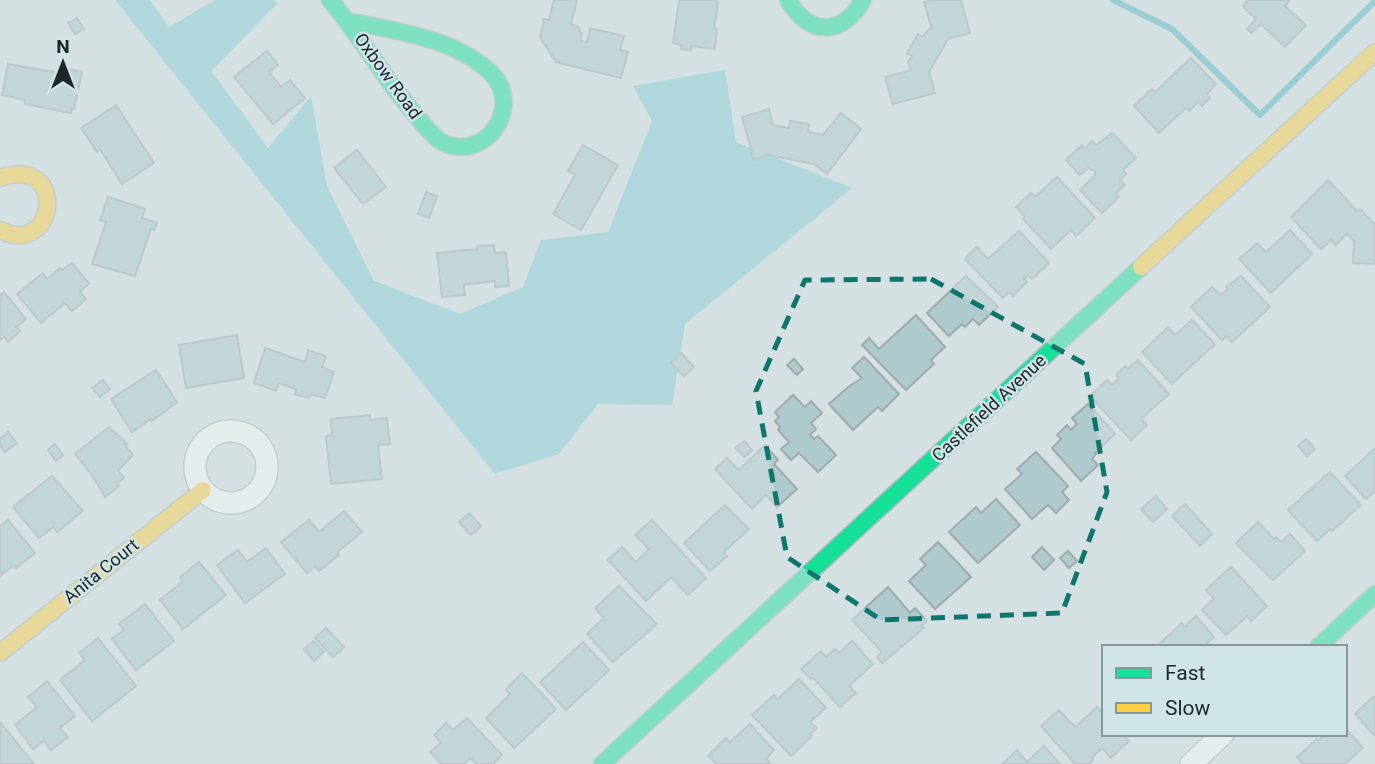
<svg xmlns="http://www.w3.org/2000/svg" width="1375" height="764" font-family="Roboto,sans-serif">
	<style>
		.forest { fill: #84ccd5 }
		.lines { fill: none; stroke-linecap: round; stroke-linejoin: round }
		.stream { stroke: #54b5bf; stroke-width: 6 }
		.building { fill: #aecacd; stroke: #a1abac; stroke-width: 2 }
		.street-casing { stroke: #aeb7b8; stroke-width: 24 }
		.fast-casing { stroke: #aeb7b8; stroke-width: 19 }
		.slow-casing { stroke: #aeb7b8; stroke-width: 19 }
		.street { stroke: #f9fafa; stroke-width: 21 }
		.fast { stroke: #16e098; stroke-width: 16 }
		.slow { stroke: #ffcf43; stroke-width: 16 }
		.marked { fill: none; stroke: #0f766e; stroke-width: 5; stroke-dasharray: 14 9; stroke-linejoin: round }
		.labels { text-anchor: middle; stroke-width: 5; stroke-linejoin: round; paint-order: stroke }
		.street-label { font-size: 18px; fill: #1e2627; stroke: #cee4e7 }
	</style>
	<rect width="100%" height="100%" fill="#d4e0e1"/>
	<path class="forest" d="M 115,0 L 150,0 L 169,27 L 215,0 L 273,0 L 278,3 L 211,71 L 268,148 L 311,96 L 327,186 L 374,281 L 460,314 L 523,287 L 541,240 L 608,232 L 652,121 L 633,86 L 725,70 L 736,142 L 852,188 L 685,324 L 672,405 L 598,404 L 559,454 L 495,474 Z"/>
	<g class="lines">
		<path class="stream" d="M 1113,0 L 1172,29 L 1260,115 L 1375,1"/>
	</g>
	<g class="building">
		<path d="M 554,0 L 577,0 L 571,24 L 577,26 L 582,34 L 581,41 L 587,42 L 590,28 L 624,36 L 620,50 L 628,52 L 621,78 L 556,62 L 540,37 L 544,19 L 549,20 Z"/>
		<path d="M 679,0 L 715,0 L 718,2 L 714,29 L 717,29 L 715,49 L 691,46 L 691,50 L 681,49 L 681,45 L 673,43 Z"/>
		<path d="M 932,0 L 961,0 L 970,33 L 948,39 L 929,72 L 935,93 L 893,104 L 885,77 L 911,70 L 908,62 L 912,56 L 907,53 L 918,34 L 923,37 L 928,30 L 932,29 L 924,2 Z"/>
		<path d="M 1248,0 L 1290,0 L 1285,6 L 1306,25 L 1285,47 L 1261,24 L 1251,33 L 1247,29 L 1256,19 L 1243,6 Z"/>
		<path d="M 77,18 L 84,29 L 75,34 L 68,23 Z"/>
		<path d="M 267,51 L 278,65 L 269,72 L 281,87 L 290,80 L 305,98 L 273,124 L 234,77 Z"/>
		<path d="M 1191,58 L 1216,84 L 1207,94 L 1210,98 L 1202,106 L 1198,102 L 1189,111 L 1186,108 L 1159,133 L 1134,106 L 1152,89 L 1155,92 Z"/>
		<path d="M 8,64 L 60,73 L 61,68 L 82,72 L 74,109 L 72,109 L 71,113 L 25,104 L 25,100 L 2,95 Z"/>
		<path d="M 116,105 L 154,163 L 122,184 L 100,149 L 97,152 L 81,128 Z"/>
		<path d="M 769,109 L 773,125 L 789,128 L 790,121 L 809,124 L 808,132 L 823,135 L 841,113 L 861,129 L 827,174 L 814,164 L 769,155 L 754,160 L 742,117 Z"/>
		<path d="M 1112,133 L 1136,158 L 1123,170 L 1126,174 L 1120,180 L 1125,185 L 1116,193 L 1119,197 L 1102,213 L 1080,190 L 1095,175 L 1095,171 L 1088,168 L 1080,175 L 1066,160 L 1082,145 L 1085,148 L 1092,141 L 1096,145 Z"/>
		<path d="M 583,145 L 618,165 L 581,230 L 553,214 L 575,175 L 568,171 Z"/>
		<path d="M 357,150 L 386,187 L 363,204 L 334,168 Z"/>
		<path d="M 1057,177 L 1095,218 L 1076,236 L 1071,230 L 1051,249 L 1023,219 L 1025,217 L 1016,207 L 1031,193 L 1035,197 Z"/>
		<path d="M 1328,180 L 1357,211 L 1360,209 L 1375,225 L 1375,264 L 1353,263 L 1354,241 L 1347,234 L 1336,245 L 1331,240 L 1321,249 L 1291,217 Z"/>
		<path d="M 426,192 L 437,196 L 429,218 L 418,214 Z"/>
		<path d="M 108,197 L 145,209 L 142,218 L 157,223 L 154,230 L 151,229 L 135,276 L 92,264 L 106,222 L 100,220 Z"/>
		<path d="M 1290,230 L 1312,254 L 1271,293 L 1239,259 L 1257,243 L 1266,252 Z"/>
		<path d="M 1019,231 L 1049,263 L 1032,279 L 1028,275 L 1024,279 L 1027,282 L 1013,296 L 1009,292 L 1003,298 L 965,259 L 977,247 L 988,259 Z"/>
		<path d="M 494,245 L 495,253 L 506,252 L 509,286 L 495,287 L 495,281 L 464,285 L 465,295 L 442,297 L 437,253 L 478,249 L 477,246 Z"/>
		<path d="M 72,263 L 89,284 L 80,292 L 86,299 L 72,311 L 65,303 L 41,323 L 17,294 L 43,273 L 47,279 L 60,268 L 62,270 Z"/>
		<path d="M 966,276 L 998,307 L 979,325 L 973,319 L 965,327 L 962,324 L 949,336 L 927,313 Z"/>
		<path d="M 1241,276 L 1270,307 L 1232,342 L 1226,336 L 1222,340 L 1191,307 L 1212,287 L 1221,295 L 1228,289 L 1226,287 Z"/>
		<path d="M 4,292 L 26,319 L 16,327 L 20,331 L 8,342 L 4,337 L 0,340 L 0,296 Z"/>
		<path d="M 916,315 L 945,347 L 931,360 L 934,364 L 906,390 L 862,345 L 869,338 L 879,349 Z"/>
		<path d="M 1192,320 L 1215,344 L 1172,384 L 1142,352 L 1168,327 L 1175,335 Z"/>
		<path d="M 237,335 L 244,378 L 186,388 L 179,345 Z"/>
		<path d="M 265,348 L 305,362 L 308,350 L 326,356 L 322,367 L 334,372 L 325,398 L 311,394 L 309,398 L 295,394 L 296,389 L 279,383 L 276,391 L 254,383 Z"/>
		<path d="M 681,353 L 694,367 L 684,376 L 671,363 Z"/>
		<path d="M 864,357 L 899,394 L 882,411 L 878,407 L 853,430 L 829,404 L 848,387 L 862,378 L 852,368 Z"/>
		<path d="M 794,359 L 803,369 L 797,375 L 787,365 Z"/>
		<path d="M 1138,360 L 1169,394 L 1141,419 L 1147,425 L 1131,440 L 1090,396 L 1107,380 L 1112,385 L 1119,378 L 1116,375 L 1125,366 L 1128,369 Z"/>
		<path d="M 156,370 L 177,402 L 152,421 L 151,419 L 132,432 L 111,399 Z"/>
		<path d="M 103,380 L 110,389 L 100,397 L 92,388 Z"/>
		<path d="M 793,395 L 805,407 L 811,401 L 822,413 L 811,423 L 816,429 L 810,435 L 814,439 L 818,436 L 836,455 L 818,472 L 799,453 L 791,460 L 781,449 L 789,442 L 778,430 L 780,427 L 775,421 L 779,417 L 775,412 Z"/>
		<path d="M 1088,404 L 1115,434 L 1095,453 L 1096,454 L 1092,459 L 1098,465 L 1081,481 L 1052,448 L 1061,439 L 1057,435 L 1067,425 L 1071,430 L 1077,424 L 1072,418 Z"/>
		<path d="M 370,415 L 370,420 L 387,418 L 390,444 L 378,445 L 382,479 L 331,484 L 326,436 L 332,435 L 331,419 Z"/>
		<path d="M 109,427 L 127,444 L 125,445 L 133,455 L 118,471 L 124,478 L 117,483 L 119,486 L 105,497 L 92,475 L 75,454 Z"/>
		<path d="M 8,432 L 17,443 L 5,452 L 0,445 L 0,439 Z"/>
		<path d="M 1306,439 L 1315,449 L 1307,456 L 1298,446 Z"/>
		<path d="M 744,441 L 752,450 L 745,457 L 736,448 Z"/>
		<path d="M 55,444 L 63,455 L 56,461 L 48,450 Z"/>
		<path d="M 765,445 L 778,460 L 774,464 L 797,489 L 777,507 L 766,495 L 752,509 L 715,469 L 727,458 L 739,470 Z"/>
		<path d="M 1375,448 L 1375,491 L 1366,499 L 1345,476 Z"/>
		<path d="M 1036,452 L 1068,486 L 1062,492 L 1069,500 L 1056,513 L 1048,505 L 1032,519 L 1005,489 L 1022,474 L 1017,469 Z"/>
		<path d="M 1330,472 L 1361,505 L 1332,531 L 1330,529 L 1317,541 L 1288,510 Z"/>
		<path d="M 52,476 L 83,511 L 57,532 L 53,527 L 39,538 L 13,507 Z"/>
		<path d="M 1156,496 L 1167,509 L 1153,522 L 1141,509 Z"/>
		<path d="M 996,499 L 1020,525 L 978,563 L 949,532 L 976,507 L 981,513 Z"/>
		<path d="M 1185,504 L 1212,534 L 1200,546 L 1172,516 Z"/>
		<path d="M 725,505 L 749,529 L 724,552 L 727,556 L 710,571 L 684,543 Z"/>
		<path d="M 344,511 L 362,532 L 337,552 L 339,555 L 319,571 L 315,566 L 307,573 L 281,542 L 309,520 L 319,532 Z"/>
		<path d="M 469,513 L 481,526 L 471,535 L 459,522 Z"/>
		<path d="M 8,520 L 35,553 L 16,568 L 14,565 L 0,576 L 0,526 Z"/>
		<path d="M 652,520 L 706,578 L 688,595 L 671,577 L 646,601 L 608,560 L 622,547 L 636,562 L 649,549 L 635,535 Z"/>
		<path d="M 1258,522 L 1274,539 L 1276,537 L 1281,542 L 1290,534 L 1305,551 L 1273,580 L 1236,543 Z"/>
		<path d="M 938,542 L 971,577 L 935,609 L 909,581 L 926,565 L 920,559 Z"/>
		<path d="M 1042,547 L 1054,560 L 1044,570 L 1032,557 Z"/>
		<path d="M 266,548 L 285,574 L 245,603 L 217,565 L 238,550 L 247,562 Z"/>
		<path d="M 1068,551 L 1077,561 L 1069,568 L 1060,558 Z"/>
		<path d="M 199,562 L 226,595 L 183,629 L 160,600 L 183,581 L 180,577 Z"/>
		<path d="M 1231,567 L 1267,606 L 1251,621 L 1247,616 L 1226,635 L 1202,610 L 1214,599 L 1206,590 Z"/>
		<path d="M 619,586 L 657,624 L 613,662 L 587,634 L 604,618 L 595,608 Z"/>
		<path d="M 888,587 L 910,613 L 915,608 L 927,621 L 921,626 L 924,628 L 882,663 L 877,657 L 882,652 L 852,620 Z"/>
		<path d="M 145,604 L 174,641 L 136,670 L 112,639 L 124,630 L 119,624 Z"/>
		<path d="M 1196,616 L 1214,637 L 1203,647 L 1156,647 L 1182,623 L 1184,627 Z"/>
		<path d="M 326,628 L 344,647 L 333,657 L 315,638 Z"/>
		<path d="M 98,638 L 136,686 L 92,721 L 60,680 L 85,660 L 79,653 Z"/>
		<path d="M 313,641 L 324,652 L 314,661 L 304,649 Z"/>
		<path d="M 852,641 L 873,664 L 849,686 L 856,693 L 840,707 L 813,678 L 811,679 L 801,669 L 821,651 L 826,657 L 835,649 L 839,653 Z"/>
		<path d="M 583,642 L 609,670 L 566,710 L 540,682 Z"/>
		<path d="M 522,673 L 556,709 L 514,748 L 486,718 L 510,694 L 506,689 Z"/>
		<path d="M 799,679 L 826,708 L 810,722 L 816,728 L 810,734 L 812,736 L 791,756 L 752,715 L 774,695 L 778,699 Z"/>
		<path d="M 47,681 L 75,716 L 60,728 L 68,737 L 51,750 L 44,741 L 33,749 L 15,725 L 37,707 L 28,697 Z"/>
		<path d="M 1373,697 L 1375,698 L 1375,736 L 1355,714 Z"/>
		<path d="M 1097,707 L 1104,715 L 1104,734 L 1123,734 L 1129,741 L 1111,758 L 1102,748 L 1092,758 L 1093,760 L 1089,764 L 1075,764 L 1041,726 L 1059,710 L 1075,727 Z"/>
		<path d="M 467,718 L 502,755 L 493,764 L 477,764 L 470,758 L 464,764 L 441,764 L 430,752 L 441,743 L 434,735 L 446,723 L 453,730 Z"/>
		<path d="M 0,722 L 34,764 L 0,764 Z"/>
		<path d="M 750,724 L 774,750 L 766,759 L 770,763 L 768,764 L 717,764 L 708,756 L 726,738 L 730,742 Z"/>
		<path d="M 1345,728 L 1363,748 L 1345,764 L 1303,764 L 1297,757 L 1317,739 L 1318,741 L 1326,734 L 1345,734 Z"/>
		<path d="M 1044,746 L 1060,764 L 1002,764 L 1017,750 L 1027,762 Z"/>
	</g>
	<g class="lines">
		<defs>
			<g id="street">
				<circle cx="231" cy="467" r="36"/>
				<path d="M 1191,764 L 1223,734"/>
			</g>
			<g id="fast">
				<path d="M 330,0 C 362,38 386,82 419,119 C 426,127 433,137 442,142 C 484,164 525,107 491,73 C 455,38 395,31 348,21"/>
				<path d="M 788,0 C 809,36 842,37 863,0"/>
				<path d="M 1318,647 L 1375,594"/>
				<path d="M 602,764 L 1141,267"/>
			</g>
			<g id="slow">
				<path d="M 0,178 C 69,154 57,259 0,230"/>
				<path d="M 1141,267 L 1375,52"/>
				<path d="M 0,653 L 203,490"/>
			</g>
		</defs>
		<use href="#street" class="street-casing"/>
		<use href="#fast" class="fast-casing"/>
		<use href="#slow" class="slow-casing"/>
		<use href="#street" class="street"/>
		<use href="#fast" class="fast"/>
		<use href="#slow" class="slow"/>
	</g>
	<path d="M0 0H1375V764H0ZM 931,279 L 1085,364 L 1107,492 L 1062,613 L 881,620 L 787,557 L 756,391 L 805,280 Z" fill="#d4e0e1" fill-opacity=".55" fill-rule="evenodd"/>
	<path class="marked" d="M 931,279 L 1085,364 L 1107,492 L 1062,613 L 881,620 L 787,557 L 756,391 L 805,280 Z"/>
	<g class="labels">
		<g class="street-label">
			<text transform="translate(388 76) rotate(54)" y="6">Oxbow Road</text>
			<text transform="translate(989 408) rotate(-43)" y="6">Castlefield Avenue</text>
			<text transform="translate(101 571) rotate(-39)" y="6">Anita Court</text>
		</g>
	</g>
	<rect x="1102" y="645" width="245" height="91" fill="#cee4e7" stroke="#88989a" stroke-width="2"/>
	<rect x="1116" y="668" width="35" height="10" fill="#16e098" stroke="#88989a" stroke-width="2"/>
	<text x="1165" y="680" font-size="21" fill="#1e2627">Fast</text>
	<rect x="1116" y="703" width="35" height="10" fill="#ffcf43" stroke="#88989a" stroke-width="2"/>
	<text x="1165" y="715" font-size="21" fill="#1e2627">Slow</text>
	<g transform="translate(63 63)" stroke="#cee4e7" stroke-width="5" paint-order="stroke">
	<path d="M0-5L12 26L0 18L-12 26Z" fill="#1e2627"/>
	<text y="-10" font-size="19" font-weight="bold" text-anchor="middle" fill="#1e2627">N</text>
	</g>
</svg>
